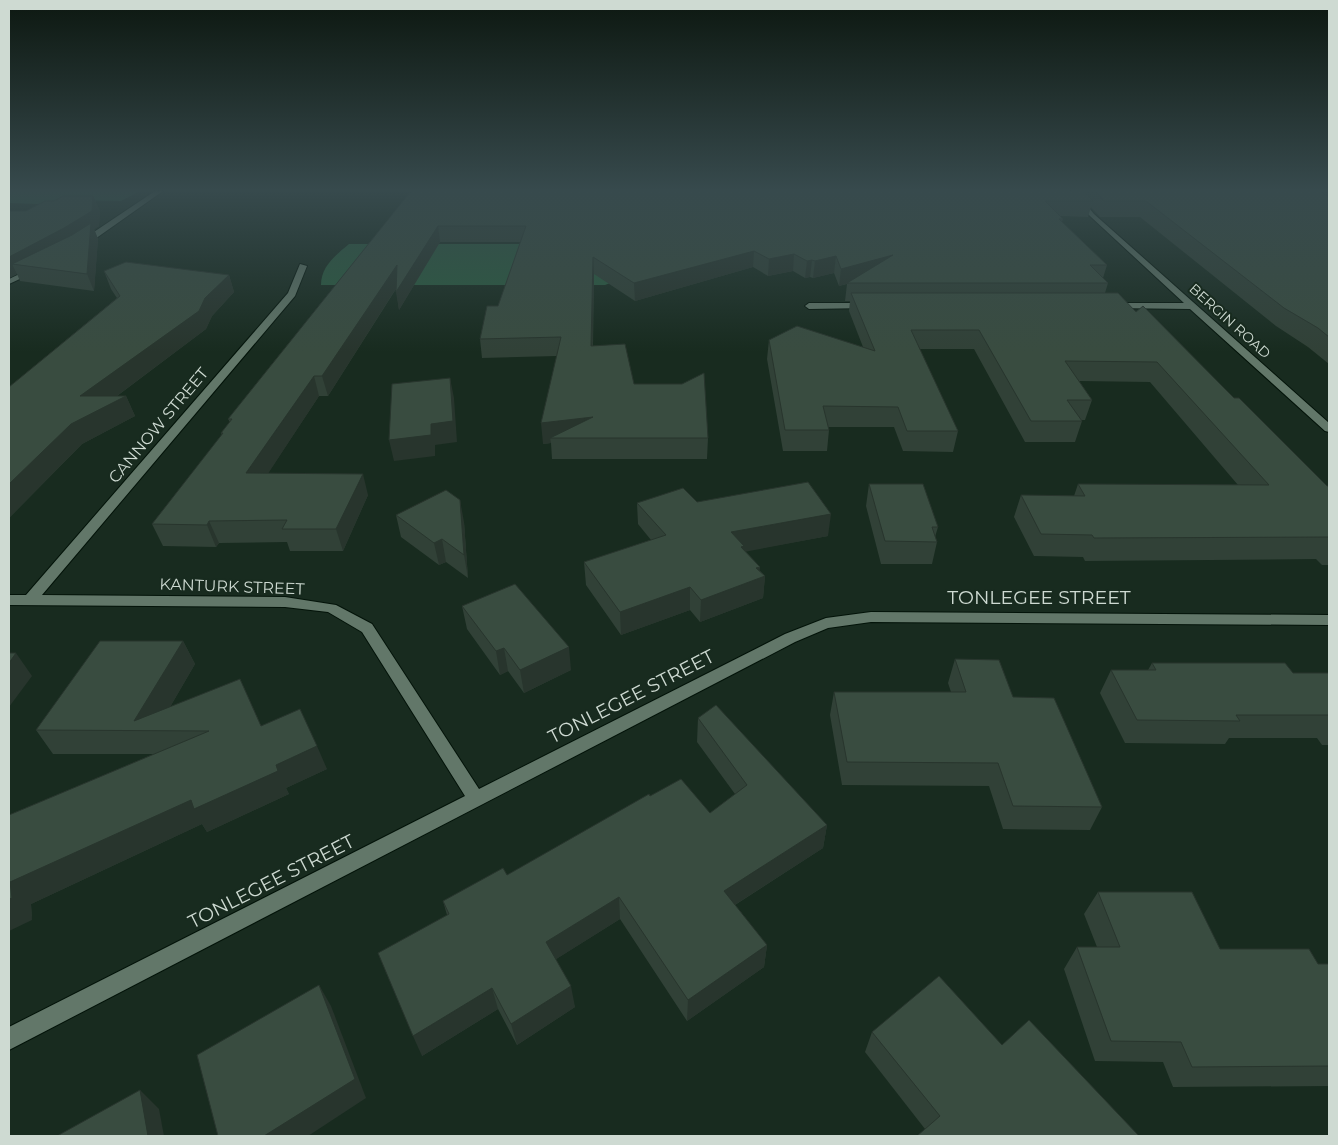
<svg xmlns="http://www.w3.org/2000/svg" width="1338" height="1145" font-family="Montserrat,sans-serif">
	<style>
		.forest { fill: #2b5d40 }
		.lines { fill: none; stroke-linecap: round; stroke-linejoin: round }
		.minor-casing { stroke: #031309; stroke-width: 2 }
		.minor { fill: #627769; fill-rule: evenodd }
		.wall { fill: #314137 }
		.shaded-wall { fill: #28352d }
		.building { fill: #394c40; stroke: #28352d }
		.labels { text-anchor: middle; stroke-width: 4; stroke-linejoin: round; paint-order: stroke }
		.far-street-label { font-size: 14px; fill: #cedad2; stroke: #182b1f }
		.street-label { font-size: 16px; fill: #cedad2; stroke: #182b1f }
		.near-street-label { font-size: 19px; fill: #cedad2; stroke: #182b1f }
	</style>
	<rect width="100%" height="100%" fill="#182b1f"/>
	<g class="forest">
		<path d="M 9,191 L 140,191 L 121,201 L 64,200 L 41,207 L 38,204 L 9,203 Z"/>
		<path d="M 349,244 L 634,244 L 629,276 L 605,285 L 321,285 C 321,266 336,255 349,244 Z"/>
	</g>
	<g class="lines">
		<defs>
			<g id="minor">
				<path d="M 155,191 L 163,191 L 85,246 L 79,246 L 79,242 Z"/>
				<path d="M 1068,191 L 1075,191 L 1094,214 L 1329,423 L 1329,432 L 1325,431 L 1190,309 L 1110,308 L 1109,306 L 1113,303 L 1184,303 L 1090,216 Z"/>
				<path d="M 300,264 L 307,266 L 295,296 L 42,595 L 285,597 L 336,605 L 372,624 L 479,789 L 785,634 L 826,618 L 871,612 L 1329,615 L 1329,625 L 871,622 L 828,628 L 795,642 L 9,1050 L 9,1027 L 465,796 L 362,632 L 328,612 L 285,607 L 9,605 L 9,595 L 26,595 L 288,293 Z"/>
				<path d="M 32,268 L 39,270 L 9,284 L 9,279 Z"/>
				<path d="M 866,303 L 870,306 L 869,308 L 809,309 L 805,306 L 809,303 Z"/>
			</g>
		</defs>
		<use href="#minor" class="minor-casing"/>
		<use href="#minor" class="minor"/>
	</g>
	<g class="wall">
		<path d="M 411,191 L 1329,191 L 1329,364 L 1308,347 L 1276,326 L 1140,217 L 1100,217 L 1091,207 L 1088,217 L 1060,216 L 1063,219 L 1062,222 L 1107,265 L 1103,278 L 1108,283 L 1105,293 L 1136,312 L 1234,398 L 1327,486 L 1329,486 L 1329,565 L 1322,565 L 1316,559 L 1085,561 L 1083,557 L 1034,556 L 1014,517 L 1021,495 L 1074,496 L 1078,484 L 1238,485 L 1150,382 L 1079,381 L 1092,400 L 1085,420 L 1081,420 L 1082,421 L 1075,442 L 1025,442 L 974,349 L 919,349 L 958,431 L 953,452 L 903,451 L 894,427 L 828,427 L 829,430 L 827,451 L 783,451 L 767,359 L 769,340 L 863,347 L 849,311 L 850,301 L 845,301 L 847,284 L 839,286 L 834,273 L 813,278 L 810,277 L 805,278 L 793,271 L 768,276 L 753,267 L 635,301 L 594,274 L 593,346 L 634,384 L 708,438 L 707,459 L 552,459 L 551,443 L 543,444 L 557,356 L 482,358 L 480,339 L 498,306 L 521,242 L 440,242 L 399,310 L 396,289 L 328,396 L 319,396 L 268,473 L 368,495 L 343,551 L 290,551 L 287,542 L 219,543 L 216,547 L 163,546 L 152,524 L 222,435 L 221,433 L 230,422 L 228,419 Z"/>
		<path d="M 93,196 L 100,211 L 99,226 L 94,229 L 98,239 L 94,291 L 20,281 L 17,274 L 9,278 L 9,211 L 26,211 L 54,201 Z"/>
		<path d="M 104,271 L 229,275 L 234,292 L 212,316 L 206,329 L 117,396 L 126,396 L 135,416 L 82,444 L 9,518 L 9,387 L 117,298 L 111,289 Z"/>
		<path d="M 869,484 L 938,527 L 935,537 L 937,542 L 932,564 L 881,564 L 866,506 Z"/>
		<path d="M 697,502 L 828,536 L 745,551 L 760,567 L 759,570 L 765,576 L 763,598 L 700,622 L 690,610 L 621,635 L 586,585 L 584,562 L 651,540 L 638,524 L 637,503 Z"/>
		<path d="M 396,515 L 464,522 L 468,578 L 446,562 L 439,565 L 401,537 Z"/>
		<path d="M 462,606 L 571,670 L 524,693 L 508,671 L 500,675 L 467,629 Z"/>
		<path d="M 183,641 L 195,664 L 170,707 L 240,679 L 261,726 L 327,769 L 286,788 L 289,794 L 207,832 L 202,824 L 31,904 L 32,920 L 9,815 L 154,754 L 53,754 L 36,730 Z"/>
		<path d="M 955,659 L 1013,697 L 1102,807 L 1090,830 L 1003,829 L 989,786 L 842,785 L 830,715 L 834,692 L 951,692 L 948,683 Z"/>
		<path d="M 1152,663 L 1293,673 L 1329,673 L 1329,745 L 1322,745 L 1317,738 L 1229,738 L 1225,744 L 1125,743 L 1100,693 L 1111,670 L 1148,670 Z"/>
		<path d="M 698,718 L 827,825 L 823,848 L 735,905 L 767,945 L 764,967 L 687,1021 L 620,919 L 556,959 L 575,1007 L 517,1045 L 498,1009 L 422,1056 L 447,915 L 443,901 L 507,875 L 650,796 L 710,813 L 735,794 L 697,742 Z"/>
		<path d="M 1098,892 L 1220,949 L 1318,964 L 1329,964 L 1329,1086 L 1173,1087 L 1163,1062 L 1095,1061 L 1064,969 L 1077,947 L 1097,947 L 1084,914 Z"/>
		<path d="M 872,1032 L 1002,1045 L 1139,1136 L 925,1129 L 865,1052 Z"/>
	</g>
	<g class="shaded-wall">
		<path d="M 93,196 L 100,211 L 99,226 L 94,229 L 98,239 L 94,291 L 87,274 L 12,264 L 17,274 L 9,278 L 9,257 Z"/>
		<path d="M 438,226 L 440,242 L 399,310 L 396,292 Z"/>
		<path d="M 754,251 L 753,267 L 635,301 L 634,283 Z"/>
		<path d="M 794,254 L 793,271 L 768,276 L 769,259 Z"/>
		<path d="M 893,255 L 890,271 L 839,286 L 841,269 Z"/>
		<path d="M 836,256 L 834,273 L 813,278 L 815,261 Z"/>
		<path d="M 593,257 L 594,274 L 592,365 L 591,346 Z"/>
		<path d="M 812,260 L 810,277 L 805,278 L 807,261 Z"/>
		<path d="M 397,265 L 400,282 L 328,396 L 322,376 Z"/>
		<path d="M 229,275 L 234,292 L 212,316 L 206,329 L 98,410 L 126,396 L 135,416 L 82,444 L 9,518 L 9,484 L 71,424 L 80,396 L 205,298 Z"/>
		<path d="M 314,376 L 319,396 L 254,495 L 246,473 Z"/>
		<path d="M 450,378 L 454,398 L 457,442 L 435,445 L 435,456 L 394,461 L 389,440 L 431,424 Z"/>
		<path d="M 593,417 L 550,438 L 551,443 L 543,444 L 541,423 Z"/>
		<path d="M 363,474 L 368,495 L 343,551 L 336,529 Z"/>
		<path d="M 460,500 L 464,522 L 468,578 L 464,555 Z"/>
		<path d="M 831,514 L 828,536 L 744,552 L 731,532 Z"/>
		<path d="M 209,521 L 219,543 L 216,547 L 207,525 Z"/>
		<path d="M 442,539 L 446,562 L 439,565 L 434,543 Z"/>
		<path d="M 760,567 L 759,578 L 765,576 L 763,598 L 700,622 L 701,600 Z"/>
		<path d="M 690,587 L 690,610 L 621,635 L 620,612 Z"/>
		<path d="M 183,641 L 195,664 L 156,731 L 134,721 Z"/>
		<path d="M 569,647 L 571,670 L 524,693 L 520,670 Z"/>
		<path d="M 504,648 L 508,671 L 500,675 L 496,651 Z"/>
		<path d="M 16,653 L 32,676 L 9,707 L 9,663 Z"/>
		<path d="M 317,746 L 327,769 L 286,788 L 289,794 L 207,832 L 202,824 L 31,904 L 32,920 L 9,931 L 9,899 L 10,882 L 191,800 L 276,765 Z"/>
		<path d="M 827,825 L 823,848 L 722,913 L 724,891 Z"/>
		<path d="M 619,897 L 620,919 L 550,963 L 546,942 Z"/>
		<path d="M 767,945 L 764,967 L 687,1021 L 688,1000 Z"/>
		<path d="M 319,985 L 331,1006 L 366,1098 L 308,1136 L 264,1136 Z"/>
		<path d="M 571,986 L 575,1007 L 517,1045 L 511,1024 Z"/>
		<path d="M 492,988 L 498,1009 L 422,1056 L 413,1036 Z"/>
		<path d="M 140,1090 L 159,1109 L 164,1136 L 148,1136 Z"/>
	</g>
	<g class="building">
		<path d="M 411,191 L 1084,191 L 1093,201 L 1045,201 L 1063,219 L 1059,219 L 1107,265 L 1090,265 L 1108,283 L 847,283 L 893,255 L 841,269 L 836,256 L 815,261 L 812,260 L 807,261 L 794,254 L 769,259 L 754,251 L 634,283 L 593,257 L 591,346 L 625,344 L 634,384 L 682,384 L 704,373 L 708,438 L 550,438 L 593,417 L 541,423 L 561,337 L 480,339 L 487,306 L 498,306 L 526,226 L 438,226 L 396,292 L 397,265 L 322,376 L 314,376 L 246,473 L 363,474 L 336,529 L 282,529 L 287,520 L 209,521 L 207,525 L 152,524 L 223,433 L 221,433 L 232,419 L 228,419 Z"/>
		<path d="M 1095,191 L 1320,191 L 1329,197 L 1329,337 L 1318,328 L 1284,308 L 1146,201 L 1104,201 Z"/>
		<path d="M 63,196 L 93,196 L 92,211 L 64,228 L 9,257 L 9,211 L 26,211 L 45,201 L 54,201 Z"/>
		<path d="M 91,223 L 87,274 L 12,264 L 72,235 Z"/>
		<path d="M 126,262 L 229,275 L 205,298 L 199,311 L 80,396 L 126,396 L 71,424 L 9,484 L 9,387 L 120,296 L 104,271 Z"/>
		<path d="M 851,293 L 1118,293 L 1136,312 L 1143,306 L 1234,398 L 1239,398 L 1327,486 L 1329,486 L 1329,537 L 1094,538 L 1092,535 L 1041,534 L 1021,495 L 1085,496 L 1078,484 L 1269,485 L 1157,362 L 1065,361 L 1092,400 L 1067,400 L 1082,421 L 1031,421 L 979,330 L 911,330 L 958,431 L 907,431 L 898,407 L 823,406 L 829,430 L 785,430 L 769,340 L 797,326 L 875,351 Z"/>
		<path d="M 450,378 L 453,421 L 431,424 L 431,435 L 389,440 L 392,384 Z"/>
		<path d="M 808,482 L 831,514 L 731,532 L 744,546 L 741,547 L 760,567 L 756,568 L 765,576 L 701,600 L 690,587 L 620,612 L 584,562 L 666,535 L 637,503 L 683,488 L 697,502 Z"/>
		<path d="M 869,484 L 923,484 L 938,527 L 932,527 L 937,542 L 885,541 Z"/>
		<path d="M 446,490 L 460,500 L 464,555 L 442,539 L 434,543 L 396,515 Z"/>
		<path d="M 515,584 L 569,647 L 520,670 L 504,648 L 496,651 L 462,606 Z"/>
		<path d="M 100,641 L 183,641 L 134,721 L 240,679 L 261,726 L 300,709 L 317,746 L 276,765 L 278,771 L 194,809 L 191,800 L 10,882 L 12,898 L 9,899 L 9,815 L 209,731 L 36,730 Z"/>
		<path d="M 9,653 L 16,653 L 9,663 Z"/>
		<path d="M 955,659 L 999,660 L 1013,697 L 1054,698 L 1102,807 L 1013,806 L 998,763 L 847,762 L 834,692 L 966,692 Z"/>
		<path d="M 1152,663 L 1285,663 L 1293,673 L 1329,673 L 1329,715 L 1236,715 L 1240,721 L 1137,720 L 1111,670 L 1156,670 Z"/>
		<path d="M 716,705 L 827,825 L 724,891 L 767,945 L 688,1000 L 619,897 L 546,942 L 571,986 L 511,1024 L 492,988 L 413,1036 L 378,953 L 449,914 L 443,901 L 503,868 L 507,875 L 649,794 L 650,796 L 681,779 L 710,813 L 747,785 L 698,718 Z"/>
		<path d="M 1098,892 L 1192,892 L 1220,949 L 1309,949 L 1318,964 L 1329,964 L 1329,1066 L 1192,1067 L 1181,1042 L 1111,1041 L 1077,947 L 1120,947 Z"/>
		<path d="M 939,976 L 1002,1045 L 1029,1020 L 1139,1136 L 917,1136 L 940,1116 L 872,1032 Z"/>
		<path d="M 319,985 L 355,1079 L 264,1136 L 218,1136 L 197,1055 Z"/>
		<path d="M 140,1090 L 148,1136 L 57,1136 Z"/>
	</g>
	<linearGradient id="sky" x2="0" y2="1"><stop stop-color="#0d1811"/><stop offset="0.54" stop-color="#374a4d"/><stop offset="1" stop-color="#374a4d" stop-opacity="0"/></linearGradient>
	<rect width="1338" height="352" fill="url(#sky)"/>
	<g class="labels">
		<g class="far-street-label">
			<text transform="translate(1230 321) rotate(42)" y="5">BERGIN ROAD</text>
		</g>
		<g class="street-label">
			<text transform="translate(158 425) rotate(-50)" y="6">CANNOW STREET</text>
			<text transform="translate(232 586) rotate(2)" y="6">KANTURK STREET</text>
		</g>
		<g class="near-street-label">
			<text x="1039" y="604">TONLEGEE STREET</text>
			<text transform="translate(631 696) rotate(-27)" y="7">TONLEGEE STREET</text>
			<text transform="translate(271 881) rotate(-27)" y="7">TONLEGEE STREET</text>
		</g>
	</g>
	<rect width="1338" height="1145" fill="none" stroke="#cedad2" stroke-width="20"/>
</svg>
